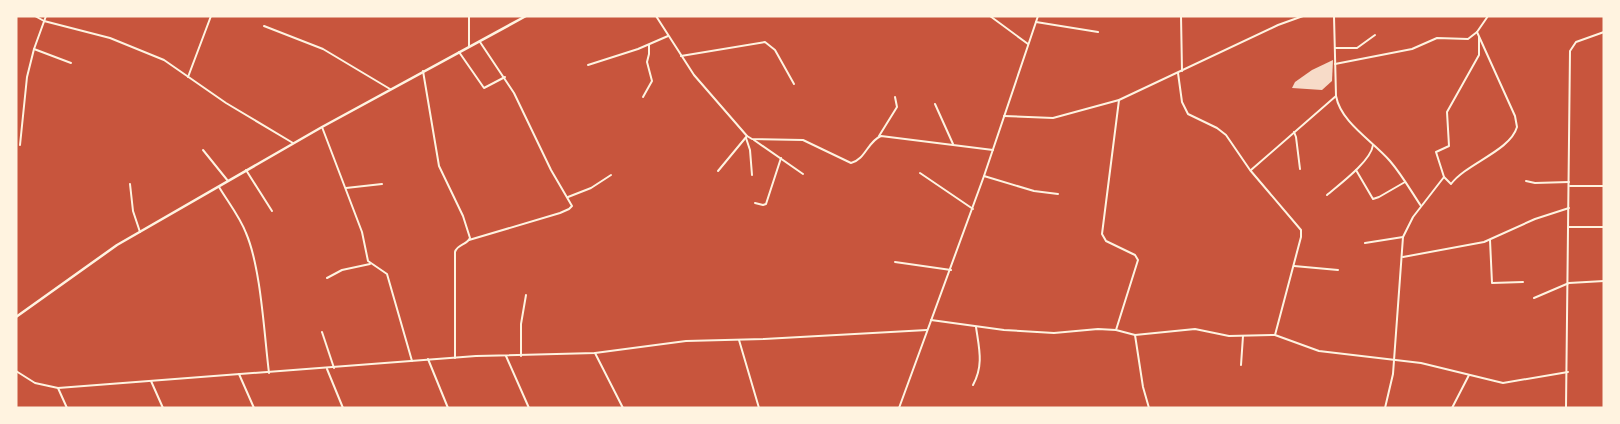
<svg xmlns="http://www.w3.org/2000/svg" width="1620" height="424" font-family="'Fira Sans',sans-serif">
	<style>
		.building { fill: #f7dbc8 }
		.lines { fill: none; stroke-linecap: round; stroke-linejoin: round }
		.minor { stroke: #fff3e0; stroke-width: 2 }
		.tertiary { stroke: #fff3e0; stroke-width: 2.5 }
	</style>
	<rect width="100%" height="100%" fill="#c8553d"/>
	<path class="building" d="M 1333,60 L 1332,81 L 1322,90 L 1292,88 L 1295,82 L 1312,70 Z"/>
	<g class="lines">
		<g class="minor">
			<path d="M 35,16 L 44,21 L 110,38 L 164,60 L 226,103 L 293,143"/>
			<path d="M 469,16 L 469,46"/>
			<path d="M 656,16 L 694,75 L 747,136 L 752,139 L 803,140 L 851,163 C 865,160 868,141 881,136 L 993,150"/>
			<path d="M 990,16 L 1028,44"/>
			<path d="M 1181,16 L 1182,71"/>
			<path d="M 1334,16 L 1336,96 C 1341,123 1373,141 1390,161 C 1402,175 1411,191 1421,206"/>
			<path d="M 1036,22 L 1098,32"/>
			<path d="M 264,26 L 323,49 L 390,89"/>
			<path d="M 1335,48 L 1357,48 L 1375,35"/>
			<path d="M 34,49 L 71,63"/>
			<path d="M 459,52 L 484,88 L 505,77"/>
			<path d="M 681,56 L 765,42 L 775,50 L 794,84"/>
			<path d="M 1335,64 L 1412,49 L 1437,38 L 1468,39 L 1477,32 L 1488,16"/>
			<path d="M 588,65 L 638,49 L 668,36"/>
			<path d="M 423,71 L 439,166 L 463,216 L 470,238 C 467,245 457,244 455,252 L 455,358"/>
			<path d="M 1178,73 L 1182,102 L 1188,114 L 1217,128 L 1226,135 L 1250,170 L 1301,230 L 1301,237 L 1275,335"/>
			<path d="M 188,77 L 211,16"/>
			<path d="M 643,97 L 652,81 L 647,62 L 649,54 L 649,45"/>
			<path d="M 935,104 L 953,144"/>
			<path d="M 1004,116 L 1053,118 L 1119,100 L 1278,25 L 1303,16"/>
			<path d="M 322,127 L 362,232 L 368,261 L 387,274 L 412,361"/>
			<path d="M 1294,132 L 1296,137 L 1300,169"/>
			<path d="M 879,136 L 897,107 L 895,97"/>
			<path d="M 746,138 L 750,150 L 752,175"/>
			<path d="M 754,140 L 803,174"/>
			<path d="M 20,145 L 27,77 L 34,49 L 46,16"/>
			<path d="M 203,150 L 228,181"/>
			<path d="M 246,170 L 272,211"/>
			<path d="M 1251,170 L 1336,96"/>
			<path d="M 1356,170 L 1373,199 L 1379,197 L 1405,182"/>
			<path d="M 718,171 L 747,136"/>
			<path d="M 920,173 L 973,209"/>
			<path d="M 984,176 L 1034,191 L 1058,194"/>
			<path d="M 1444,177 L 1451,184 C 1467,163 1510,151 1517,127 L 1515,116 L 1477,32"/>
			<path d="M 1526,181 L 1535,183 L 1569,182"/>
			<path d="M 130,184 L 133,211 L 140,232"/>
			<path d="M 1570,186 L 1604,186"/>
			<path d="M 219,187 C 228,202 240,217 246,233 C 261,268 264,333 269,373"/>
			<path d="M 346,188 L 382,184"/>
			<path d="M 1327,195 C 1340,184 1371,161 1373,145"/>
			<path d="M 568,197 L 591,188 L 611,175"/>
			<path d="M 755,203 L 763,205 L 766,204 L 781,158"/>
			<path d="M 1569,227 L 1604,227"/>
			<path d="M 469,240 L 560,213 L 569,209 L 572,206 L 551,170 L 514,93 L 480,42"/>
			<path d="M 1490,240 L 1492,283 L 1523,282"/>
			<path d="M 1365,243 L 1403,237"/>
			<path d="M 1403,257 L 1484,242 L 1535,219 L 1569,208"/>
			<path d="M 895,262 L 951,270"/>
			<path d="M 1294,266 L 1338,270"/>
			<path d="M 327,278 L 342,270 L 370,264"/>
			<path d="M 1534,298 L 1569,283 L 1604,281"/>
			<path d="M 931,320 L 1004,330 L 1054,333 L 1098,329 L 1116,330 L 1135,335 L 1195,329 L 1229,336 L 1275,335 L 1319,351 L 1421,363 L 1503,383 L 1568,372"/>
			<path d="M 1116,330 L 1138,260 L 1135,255 L 1106,241 L 1102,234 L 1119,100"/>
			<path d="M 322,332 L 334,368"/>
			<path d="M 1135,335 L 1143,387 L 1149,408"/>
			<path d="M 739,340 L 759,408"/>
			<path d="M 595,353 L 623,408"/>
			<path d="M 506,356 L 529,408"/>
			<path d="M 521,356 L 521,324 L 526,295"/>
			<path d="M 428,359 L 448,408"/>
			<path d="M 1241,365 L 1243,336"/>
			<path d="M 327,369 L 343,408"/>
			<path d="M 16,371 L 35,383 L 58,388 L 476,356 L 595,353 L 686,341 L 764,339 L 927,330"/>
			<path d="M 239,374 L 254,408"/>
			<path d="M 151,381 L 163,408"/>
			<path d="M 973,385 C 984,365 979,348 976,327"/>
			<path d="M 58,388 L 67,408"/>
			<path d="M 899,408 L 984,176 L 1038,16"/>
			<path d="M 1385,408 L 1393,374 L 1403,237 L 1413,217 L 1444,177 L 1436,152 L 1449,146 L 1447,112 L 1479,55 L 1479,37"/>
			<path d="M 1452,408 L 1469,375"/>
			<path d="M 1566,408 L 1570,51 L 1576,42 L 1604,32"/>
		</g>
		<path class="tertiary" d="M 16,317 L 117,245 L 322,127 L 526,16"/>
	</g>
	<rect width="1620" height="424" fill="none" stroke="#fff3e0" stroke-width="35"/>
</svg>
